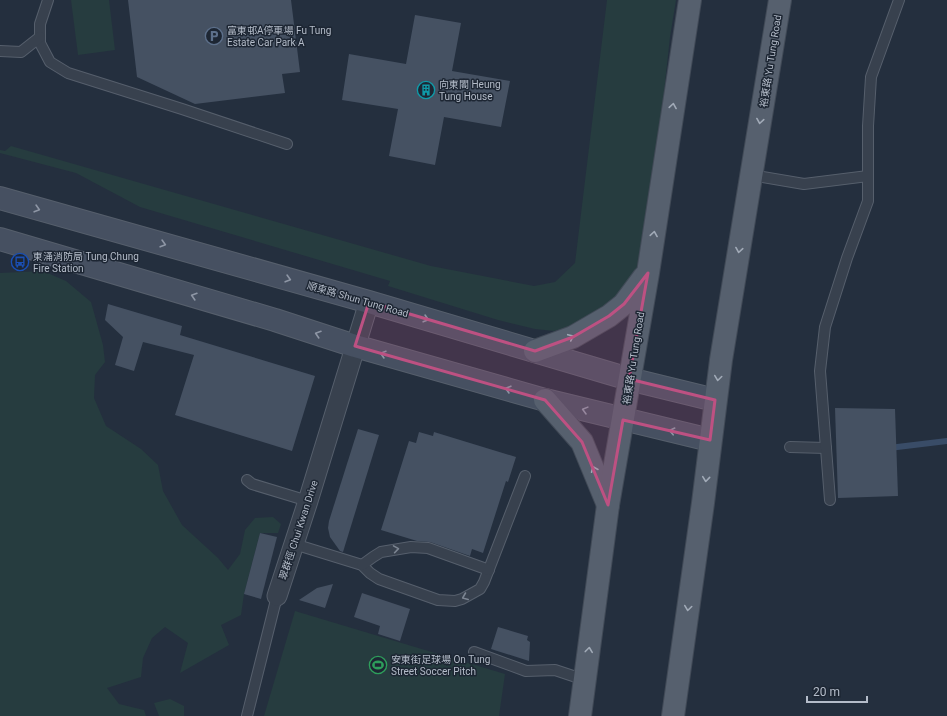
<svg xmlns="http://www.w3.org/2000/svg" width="947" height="716" font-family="Roboto,'Noto Sans TC',sans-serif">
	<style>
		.green { fill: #263c3f }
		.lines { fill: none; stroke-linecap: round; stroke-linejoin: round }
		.stream { stroke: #394c67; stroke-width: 6 }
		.building { fill: #455162 }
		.lane-casing { stroke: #565f6c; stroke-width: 12 }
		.street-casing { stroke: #565f6c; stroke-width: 21 }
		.secondary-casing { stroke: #565f6c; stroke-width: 24 }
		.primary-casing { stroke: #414a57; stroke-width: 24 }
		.lane { stroke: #38414e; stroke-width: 10 }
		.street { stroke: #38414e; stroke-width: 19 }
		.secondary { stroke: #465061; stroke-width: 22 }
		.primary { stroke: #56606e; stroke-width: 22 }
		.oneway { stroke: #a1aab7 }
		.oneway2 { stroke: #8e96a5 }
		.oneway3 { stroke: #7c8592 }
		.marked { fill: #bd5182; fill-opacity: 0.2; stroke: #bd5182; stroke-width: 3; stroke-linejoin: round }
		.labels { text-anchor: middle; stroke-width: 3; stroke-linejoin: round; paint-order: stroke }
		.poi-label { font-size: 10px; fill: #b4bcc9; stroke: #1d2633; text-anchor: start }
		.street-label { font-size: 10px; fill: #b4bcc9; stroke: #1d2633 }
	</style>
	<rect width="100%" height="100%" fill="#242f3e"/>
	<g class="green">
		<path d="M 71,0 L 109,0 L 115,50 L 78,55 Z"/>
		<path d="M 607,0 L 676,0 L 670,37 L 651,212 L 643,264 L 627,294 L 577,326 L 554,331 L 535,329 L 498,320 L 388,286 L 390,281 L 140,207 L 76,173 L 0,153 L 0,150 L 5,151 L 11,146 L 431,266 L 534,286 L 555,282 L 575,263 Z"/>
		<path d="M 43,271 L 66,281 L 91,302 L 103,345 L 105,362 L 95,375 L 94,398 L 106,426 L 141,449 L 158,465 L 163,491 L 182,525 L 218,558 L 228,570 L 240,554 L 245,530 L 255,518 L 273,517 L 281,524 L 278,533 L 260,533 L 244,594 L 241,615 L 221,625 L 229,645 L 180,673 L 188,643 L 165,627 L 152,638 L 143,658 L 141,677 L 107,688 L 119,704 L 144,710 L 146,716 L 0,716 L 0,273 Z"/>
		<path d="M 295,611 L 505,674 L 499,716 L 264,716 Z"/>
		<path d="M 170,699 L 184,706 L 184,716 L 159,716 L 154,703 Z"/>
	</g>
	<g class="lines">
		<path class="stream" d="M 889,448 L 947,441"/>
	</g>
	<g class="building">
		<path d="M 128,0 L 291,0 L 300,72 L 282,74 L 285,93 L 195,104 L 137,77 Z"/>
		<path d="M 415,15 L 461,23 L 452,71 L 510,81 L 501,127 L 444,117 L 435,165 L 389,156 L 398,109 L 342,100 L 349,54 L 406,64 Z"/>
		<path d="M 108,304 L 182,326 L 180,335 L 315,376 L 292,451 L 175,415 L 194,355 L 143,342 L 134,371 L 115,365 L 123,337 L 105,320 Z"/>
		<path d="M 835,408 L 895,409 L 898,496 L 838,498 Z"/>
		<path d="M 358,429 L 379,435 L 343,552 L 340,551 L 330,537 L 328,528 L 329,521 Z"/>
		<path d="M 419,432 L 433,436 L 434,432 L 516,457 L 508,482 L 506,481 L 483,553 L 472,549 L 470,556 L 430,542 L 417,541 L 381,530 L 409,441 L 416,443 Z"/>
		<path d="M 260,533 L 277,537 L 261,599 L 244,594 Z"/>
		<path d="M 333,584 L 325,608 L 299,600 L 317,588 Z"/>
		<path d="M 362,593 L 410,609 L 400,641 L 378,634 L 380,626 L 354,617 Z"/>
		<path d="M 498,627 L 528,636 L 527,640 L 530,642 L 529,661 L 491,649 Z"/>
	</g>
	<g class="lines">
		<defs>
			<g id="lane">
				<path d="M 48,0 L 40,24 L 40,43 L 50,62 L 68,73 L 182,109 L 287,144"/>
				<path d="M 0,51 L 21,52 L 40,37"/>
				<path d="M 751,175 L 804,184 L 868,176"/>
				<path d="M 790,447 L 826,448"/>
				<path d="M 247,480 L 252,484 L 308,501"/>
				<path d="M 830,500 L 820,371 L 825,327 L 847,258 L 868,201 L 868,126 L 871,77 L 899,0"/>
				<path d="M 294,544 L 362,565 L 370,573 L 379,579 L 438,600 L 455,601 L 462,599 L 480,589 L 484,582 L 525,476"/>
				<path d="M 362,565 L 373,557 L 381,552 L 411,547 L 428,548 L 489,570"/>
				<path d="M 474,652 L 526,671 L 555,670 L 585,680"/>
				<path d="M 247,716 L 277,596"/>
			</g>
			<path id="street" d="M 277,596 L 308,501 L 369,302"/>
			<g id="secondary">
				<path d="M 0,198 L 369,302 L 629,379 L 715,400"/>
				<path d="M 0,239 L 275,320 L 355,346 L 545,400 L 710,440"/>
			</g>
			<g id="primary">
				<path d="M 535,351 L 573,337 L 609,316 L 624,304 L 644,277"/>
				<path d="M 545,400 L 582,442 L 608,505"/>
				<path d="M 580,716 L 608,505 L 648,273 L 690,0"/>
				<path d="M 673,716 L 703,503 L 721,360 L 780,0"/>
			</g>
		</defs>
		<use href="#lane" class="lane-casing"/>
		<use href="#street" class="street-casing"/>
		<use href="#secondary" class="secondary-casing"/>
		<use href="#primary" class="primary-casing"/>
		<use href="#lane" class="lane"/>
		<use href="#street" class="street"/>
		<use href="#secondary" class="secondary"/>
		<use href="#primary" class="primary"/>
	</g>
	<defs><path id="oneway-chevron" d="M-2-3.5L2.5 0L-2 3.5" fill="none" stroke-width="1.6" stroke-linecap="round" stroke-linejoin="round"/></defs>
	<g class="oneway">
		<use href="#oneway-chevron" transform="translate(673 106) rotate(-81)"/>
		<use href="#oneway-chevron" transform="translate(760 121) rotate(99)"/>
		<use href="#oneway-chevron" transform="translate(654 234) rotate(-81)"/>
		<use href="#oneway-chevron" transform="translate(739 250) rotate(99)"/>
		<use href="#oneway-chevron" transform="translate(571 337) rotate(-25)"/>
		<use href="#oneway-chevron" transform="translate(718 378) rotate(98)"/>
		<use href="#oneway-chevron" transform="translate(594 469) rotate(-113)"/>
		<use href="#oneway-chevron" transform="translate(706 479) rotate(96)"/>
		<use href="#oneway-chevron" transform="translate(688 608) rotate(98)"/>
		<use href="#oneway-chevron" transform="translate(589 650) rotate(-83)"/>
	</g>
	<g class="oneway2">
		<use href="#oneway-chevron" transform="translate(37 209) rotate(16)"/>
		<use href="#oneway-chevron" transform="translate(163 244) rotate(16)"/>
		<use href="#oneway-chevron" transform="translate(288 279) rotate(16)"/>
		<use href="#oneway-chevron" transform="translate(194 296) rotate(-163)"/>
		<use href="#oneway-chevron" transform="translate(426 319) rotate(16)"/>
		<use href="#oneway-chevron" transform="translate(318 334) rotate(-162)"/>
		<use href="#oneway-chevron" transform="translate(383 354) rotate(-164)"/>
		<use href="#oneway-chevron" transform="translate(508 389) rotate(-164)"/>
		<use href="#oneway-chevron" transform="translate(585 410) rotate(-165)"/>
		<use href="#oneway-chevron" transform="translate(672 431) rotate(-167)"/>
	</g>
	<g class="oneway3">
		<use href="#oneway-chevron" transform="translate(396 549) rotate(-9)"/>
		<use href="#oneway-chevron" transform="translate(465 597) rotate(157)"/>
	</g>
	<path class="marked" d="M 648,273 L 629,379 L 715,400 L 710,440 L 623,420 L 608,505 L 582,442 L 545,400 L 355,346 L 369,302 L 535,351 L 573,337 L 609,316 L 624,304 Z"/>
	<defs>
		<symbol id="parking-ring" viewBox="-11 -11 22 22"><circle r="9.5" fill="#1d2633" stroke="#5c6f8a" stroke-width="1.5"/><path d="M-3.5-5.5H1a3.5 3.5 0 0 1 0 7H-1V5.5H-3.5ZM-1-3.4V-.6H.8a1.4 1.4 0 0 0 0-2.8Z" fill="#5c6f8a"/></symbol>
		<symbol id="building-ring" viewBox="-11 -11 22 22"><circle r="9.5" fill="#1d2633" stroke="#0f9aa8" stroke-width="1.5"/><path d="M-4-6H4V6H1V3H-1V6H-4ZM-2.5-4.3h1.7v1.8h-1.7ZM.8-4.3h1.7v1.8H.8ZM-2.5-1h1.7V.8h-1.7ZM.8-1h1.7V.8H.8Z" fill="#0f9aa8"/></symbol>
		<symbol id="bus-ring" viewBox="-11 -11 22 22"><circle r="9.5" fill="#1d2633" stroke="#1a4fb4" stroke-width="1.5"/><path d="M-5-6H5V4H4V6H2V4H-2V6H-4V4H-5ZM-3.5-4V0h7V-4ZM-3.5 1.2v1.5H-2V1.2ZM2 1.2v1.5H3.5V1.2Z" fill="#1a4fb4"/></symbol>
		<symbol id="stadium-ring" viewBox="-11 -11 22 22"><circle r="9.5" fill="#1d2633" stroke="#2e9e5b" stroke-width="1.5"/><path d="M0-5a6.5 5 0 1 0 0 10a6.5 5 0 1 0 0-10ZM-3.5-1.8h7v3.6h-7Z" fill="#2e9e5b"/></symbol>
	</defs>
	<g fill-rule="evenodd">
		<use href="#parking-ring" x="204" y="26" width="20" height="20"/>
		<use href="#building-ring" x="416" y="80" width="20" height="20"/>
		<use href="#bus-ring" x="10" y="252" width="20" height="20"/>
		<use href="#stadium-ring" x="368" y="655" width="20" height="20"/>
	</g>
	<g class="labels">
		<g class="poi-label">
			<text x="227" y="34">富東邨A停車場 Fu Tung<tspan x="227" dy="12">Estate Car Park A</tspan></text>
			<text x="439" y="88">向東閣 Heung<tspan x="439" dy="12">Tung House</tspan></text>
			<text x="33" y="260">東涌消防局 Tung Chung<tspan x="33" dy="12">Fire Station</tspan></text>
			<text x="391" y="663">安東街足球場 On Tung<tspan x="391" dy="12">Street Soccer Pitch</tspan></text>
		</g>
		<g class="street-label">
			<text transform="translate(770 61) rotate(-81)" y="4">裕東路 Yu Tung Road</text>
			<text transform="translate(358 299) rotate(16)" y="4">順東路 Shun Tung Road</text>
			<text transform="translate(633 358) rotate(-81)" y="4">裕東路 Yu Tung Road</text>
			<text transform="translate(298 530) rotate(-72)" y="4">翠群徑 Chui Kwan Drive</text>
		</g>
	</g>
	<path d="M807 696v6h60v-6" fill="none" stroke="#b4bcc9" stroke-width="2"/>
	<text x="813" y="696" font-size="12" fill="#b4bcc9" stroke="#1d2633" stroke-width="3" paint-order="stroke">20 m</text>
</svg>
